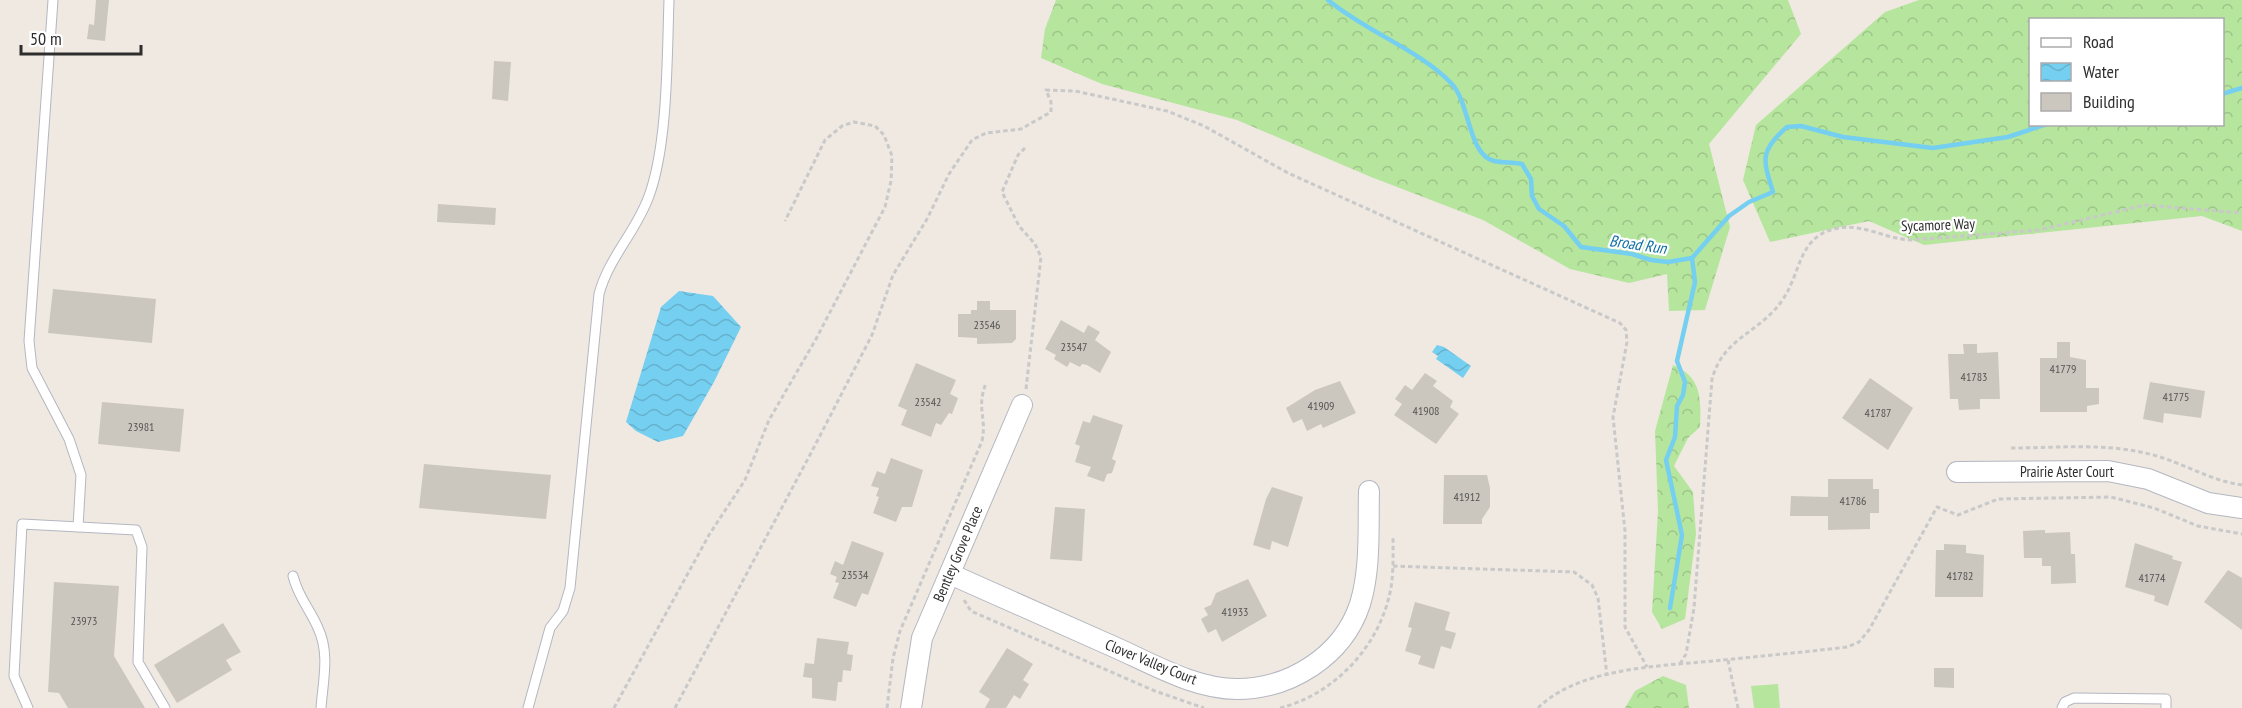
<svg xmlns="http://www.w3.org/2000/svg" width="2242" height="708" font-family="'PT Sans Narrow',sans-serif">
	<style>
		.forest { fill: url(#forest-crowns); fill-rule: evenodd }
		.park { fill: #b6e59e }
		.water { fill: url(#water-waves) }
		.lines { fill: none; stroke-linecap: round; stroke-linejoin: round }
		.stream { stroke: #75cff0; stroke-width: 4.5 }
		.building { fill: #cbc7bf }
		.lane-casing { stroke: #b4b7c1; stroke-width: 11 }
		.street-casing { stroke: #b4b7c1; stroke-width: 22 }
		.path { stroke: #c9c9c9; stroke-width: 3; stroke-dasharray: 4.5 3; stroke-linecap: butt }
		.lane { stroke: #fff; stroke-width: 9 }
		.street { stroke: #fff; stroke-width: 20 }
		.labels { text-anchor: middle; stroke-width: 4.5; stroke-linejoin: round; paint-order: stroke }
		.number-label { font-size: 12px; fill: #555452 }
		.street-label { font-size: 15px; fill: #2e2e2e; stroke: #fff }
		.water-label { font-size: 16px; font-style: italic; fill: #0d6fa3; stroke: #fff }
	</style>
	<defs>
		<pattern id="forest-crowns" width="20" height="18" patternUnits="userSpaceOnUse" patternTransform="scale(1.5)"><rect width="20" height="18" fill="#b6e59e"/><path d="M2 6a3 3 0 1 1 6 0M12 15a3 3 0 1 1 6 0" fill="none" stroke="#9dc588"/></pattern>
		<pattern id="water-waves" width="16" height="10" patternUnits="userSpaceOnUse" patternTransform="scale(1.5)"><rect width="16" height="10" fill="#75cff0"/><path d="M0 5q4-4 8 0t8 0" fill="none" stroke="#66b2ce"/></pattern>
	</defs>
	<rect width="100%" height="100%" fill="#efe9e1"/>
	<g class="forest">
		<path d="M 1056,0 L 1788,0 L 1801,34 L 1709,144 L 1730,227 L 1705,310 L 1669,311 L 1667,274 L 1629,283 L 1570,269 L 1483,220 L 1371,177 L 1237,120 L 1102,84 L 1041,58 L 1045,29 Z"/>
		<path d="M 1919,0 L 2242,0 L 2242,231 L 2202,216 L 1924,245 L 1869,221 L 1770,242 L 1743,180 L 1756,125 L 1885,12 ZM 2030,20 L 2222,20 L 2222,124 L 2030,124 Z"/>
		<path d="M 1673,365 C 1702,377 1701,399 1700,427 L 1688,438 L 1674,466 L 1693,492 L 1696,534 L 1685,619 L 1662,629 L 1652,612 L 1658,511 L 1655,431 Z"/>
		<path d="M 1663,676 L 1686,685 L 1689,708 L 1625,708 L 1635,691 Z"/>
	</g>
	<path class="park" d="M 1778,684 L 1780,708 L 1754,708 L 1751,686 Z"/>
	<g class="water">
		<path d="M 679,291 L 713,296 L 741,327 L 714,382 L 683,436 L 658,442 L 636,431 L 626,422 L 661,307 Z"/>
		<path d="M 1437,345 L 1444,347 L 1471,366 L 1463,378 L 1436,359 L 1438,356 L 1432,352 Z"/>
	</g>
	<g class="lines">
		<g class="stream">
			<path d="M 1328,0 C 1365,31 1421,51 1451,83 C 1470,102 1468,155 1494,161 C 1503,163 1513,162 1522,164 L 1531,179 L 1532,196 L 1539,209 L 1564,226 L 1581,247 L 1632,254 L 1651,260 L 1668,262 L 1692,258"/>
			<path d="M 2222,94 L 2242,88"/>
			<path d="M 1692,258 L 1729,216 L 1749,202 L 1773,192 C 1763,160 1759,151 1787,127 L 1801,126 L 1843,137 L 1933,148 L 2008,137 L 2047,124"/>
			<path d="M 1670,608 L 1682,535 L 1666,460 L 1675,437 L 1677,406 L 1683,395 L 1685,382 L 1677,361 L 1695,282 L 1692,258"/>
		</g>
	</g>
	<g class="building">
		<path d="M 96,0 L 109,0 L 105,41 L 87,39 L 89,24 L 94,25 Z"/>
		<path d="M 494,61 L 511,62 L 508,101 L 492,99 Z"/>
		<path d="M 438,204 L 496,208 L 495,225 L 437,222 Z"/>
		<path d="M 53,289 L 156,299 L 152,343 L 48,333 Z"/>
		<path d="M 977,301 L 990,301 L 990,310 L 1016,310 L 1016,339 L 1012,343 L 977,344 L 977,338 L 958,337 L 958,314 L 971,314 L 971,310 L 977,310 Z"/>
		<path d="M 1061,320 L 1084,333 L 1088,325 L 1100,332 L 1095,340 L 1111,352 L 1100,373 L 1087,365 L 1082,364 L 1080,367 L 1070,362 L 1067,367 L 1054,359 L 1056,355 L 1045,349 Z"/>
		<path d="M 2057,342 L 2070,342 L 2070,357 L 2086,360 L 2086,388 L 2099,388 L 2099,404 L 2087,406 L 2087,412 L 2040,412 L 2040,358 L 2057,358 Z"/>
		<path d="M 1963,344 L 1977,344 L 1977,353 L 1998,352 L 2000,399 L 1980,399 L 1980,409 L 1959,410 L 1958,399 L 1950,399 L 1948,354 L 1964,354 Z"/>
		<path d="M 916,363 L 956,380 L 950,394 L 958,398 L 952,414 L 949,413 L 941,425 L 936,423 L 931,437 L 901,425 L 907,410 L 898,406 Z"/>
		<path d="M 1425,373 L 1437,381 L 1433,386 L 1453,401 L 1450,407 L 1459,414 L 1436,444 L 1394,415 L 1402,404 L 1395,399 L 1405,385 L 1412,390 Z"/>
		<path d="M 1870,378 L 1913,408 L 1888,450 L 1842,418 Z"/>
		<path d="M 1340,381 L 1356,413 L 1323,428 L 1321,424 L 1307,431 L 1302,419 L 1293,423 L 1286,408 L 1315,390 Z"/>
		<path d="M 2150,382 L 2205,391 L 2201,418 L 2164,413 L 2163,423 L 2143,419 Z"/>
		<path d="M 102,402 L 184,409 L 180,452 L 98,444 Z"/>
		<path d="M 1093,415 L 1123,425 L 1112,459 L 1116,461 L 1112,473 L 1107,474 L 1104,482 L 1087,476 L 1091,467 L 1075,462 L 1080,446 L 1075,444 L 1083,421 L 1090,423 Z"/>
		<path d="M 891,458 L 923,470 L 912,507 L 902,507 L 896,522 L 873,513 L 879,497 L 876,496 L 879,488 L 871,486 L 877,471 L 885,474 Z"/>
		<path d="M 424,464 L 551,475 L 546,519 L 419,508 Z"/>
		<path d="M 1444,475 L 1487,475 L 1490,488 L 1490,507 L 1482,519 L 1482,524 L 1443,524 Z"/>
		<path d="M 1828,479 L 1873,479 L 1873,489 L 1879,489 L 1879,513 L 1870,513 L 1870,529 L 1828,530 L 1828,516 L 1790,516 L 1791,496 L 1828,497 Z"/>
		<path d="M 1272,487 L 1303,497 L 1288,547 L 1272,541 L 1270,550 L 1253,545 L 1266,499 Z"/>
		<path d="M 1055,507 L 1085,509 L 1082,561 L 1050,559 Z"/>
		<path d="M 2045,530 L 2045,533 L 2070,532 L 2071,554 L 2075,554 L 2076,583 L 2051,584 L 2051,566 L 2042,566 L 2042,558 L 2024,558 L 2023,531 Z"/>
		<path d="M 852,541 L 884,553 L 868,595 L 862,593 L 856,607 L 833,598 L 839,583 L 835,582 L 837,577 L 830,574 L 835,561 L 843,565 Z"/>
		<path d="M 2135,543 L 2173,556 L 2172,559 L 2182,562 L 2168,606 L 2154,601 L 2155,596 L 2125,587 Z"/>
		<path d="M 1944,544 L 1966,545 L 1966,553 L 1984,555 L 1983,597 L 1935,597 L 1936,550 L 1944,550 Z"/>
		<path d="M 2228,570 L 2242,578 L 2242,630 L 2204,602 Z"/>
		<path d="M 1248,579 L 1267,616 L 1222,642 L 1216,629 L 1208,633 L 1201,619 L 1208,615 L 1204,608 L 1211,605 L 1216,593 Z"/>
		<path d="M 54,582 L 119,586 L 114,656 L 145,708 L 68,708 L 59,693 L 48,692 Z"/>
		<path d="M 1415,602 L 1450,612 L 1445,630 L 1456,633 L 1451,649 L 1441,646 L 1434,669 L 1418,664 L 1421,656 L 1405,651 L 1412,628 L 1408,627 Z"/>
		<path d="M 223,623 L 241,652 L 226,660 L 232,670 L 177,703 L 154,665 Z"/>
		<path d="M 817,638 L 849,642 L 847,654 L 853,655 L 851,671 L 843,670 L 842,682 L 838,682 L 836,701 L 812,698 L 812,678 L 803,677 L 805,663 L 814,664 Z"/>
		<path d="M 1007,648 L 1033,664 L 1023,680 L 1029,684 L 1020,699 L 1014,695 L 1006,708 L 985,708 L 990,699 L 979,692 Z"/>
		<path d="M 1934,668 L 1954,668 L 1954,688 L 1934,687 Z"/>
	</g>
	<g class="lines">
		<defs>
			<g id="lane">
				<path d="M 53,0 L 29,341 L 32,368 L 69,439 L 81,475 L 78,527"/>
				<path d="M 293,576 C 298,597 310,609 318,628 C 330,653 323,681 321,708"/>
				<path d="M 28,708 L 14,676 L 22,524 L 136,530 L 142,547 L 138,662 L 165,708"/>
				<path d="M 528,708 L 550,628 L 563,611 L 570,588 L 599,294 C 609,257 636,232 649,196 C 668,144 667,57 669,0"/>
				<path d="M 2062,708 L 2065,702 L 2074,698 L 2166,699 L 2166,708"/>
			</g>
			<g id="street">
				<path d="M 1957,472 L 2108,471 L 2148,479 L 2208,503 L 2242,508"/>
				<path d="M 950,574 C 1004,598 1058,622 1112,646 C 1151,663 1194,689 1237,689 C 1290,689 1343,656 1360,604 C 1371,569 1368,527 1369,491"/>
				<path d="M 911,708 L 922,638 L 1022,405"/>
			</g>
		</defs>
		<use href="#lane" class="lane-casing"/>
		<use href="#street" class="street-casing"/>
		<g class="path">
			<path d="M 1026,389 L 1041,257 L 1035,244 L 1019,226 L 1002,192 L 1018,155 L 1027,146"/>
			<path d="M 2011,448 C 2055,448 2102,443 2145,453 C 2179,460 2207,480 2242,485"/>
			<path d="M 1393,566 L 1574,572 L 1592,585 L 1598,598 L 1607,676"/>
			<path d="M 964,600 L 971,611 L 1155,691 L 1204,708"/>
			<path d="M 1728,660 L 1738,708"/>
			<path d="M 1680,664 L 1686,654 L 1694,608 L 1712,379 C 1724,336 1761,333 1783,299 C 1801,273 1798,238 1834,229 C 1861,222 1885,239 1911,240 L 2039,230 L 2145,205 L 2242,213"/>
			<path d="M 614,708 L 709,535 L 745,480 L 769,420 L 816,339 L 885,207 L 891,181 L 892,156 L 884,135 L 875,126 L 854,122 L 842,126 L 825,140 L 785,221"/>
			<path d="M 675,708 L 811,453 L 872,335 L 893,275 L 927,219 L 949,174 L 972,140 L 986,133 L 1021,129 L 1051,112 L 1051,102 L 1046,90 L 1075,91 L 1167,111 L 1204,126 L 1288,173 L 1620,323 L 1626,330 L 1627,342 L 1613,417 L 1625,531 L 1625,627 L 1647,667"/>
			<path d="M 887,708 L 893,658 L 900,631 L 982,441 C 987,417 976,409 986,383"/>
			<path d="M 1280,708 C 1332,695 1376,650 1389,597 C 1394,578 1393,557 1393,537"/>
			<path d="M 1538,708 C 1580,666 1667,666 1723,660 C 1764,656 1805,652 1847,647 L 1859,642 L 1869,630 L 1937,507 L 1958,515 L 1998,499 L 2111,497 L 2154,508 L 2198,526 L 2242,534"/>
		</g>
		<use href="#lane" class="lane"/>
		<use href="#street" class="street"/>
	</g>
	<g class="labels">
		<g class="number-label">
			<text x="987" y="329">23546</text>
			<text x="1074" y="351">23547</text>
			<text x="2063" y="373">41779</text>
			<text x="1974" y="381">41783</text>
			<text x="2176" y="401">41775</text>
			<text x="928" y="406">23542</text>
			<text x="1321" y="410">41909</text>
			<text x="1426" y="415">41908</text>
			<text x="1878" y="417">41787</text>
			<text x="141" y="431">23981</text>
			<text x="1467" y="501">41912</text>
			<text x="1853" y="505">41786</text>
			<text x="855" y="579">23534</text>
			<text x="1960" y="580">41782</text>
			<text x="2152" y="582">41774</text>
			<text x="1235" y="616">41933</text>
			<text x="84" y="625">23973</text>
		</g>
		<g class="street-label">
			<text transform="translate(1938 225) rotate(-2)" y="5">Sycamore Way</text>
			<text x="2067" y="477">Prairie Aster Court</text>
			<text transform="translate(958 554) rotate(-67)" y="5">Bentley Grove Place</text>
			<text transform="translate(1151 662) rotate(22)" y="5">Clover Valley Court</text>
		</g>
		<g class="water-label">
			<text transform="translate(1638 244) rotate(8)" y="6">Broad Run</text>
		</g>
	</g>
	<rect x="2029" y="18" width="195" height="108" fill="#ffffff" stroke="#ababab" stroke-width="1.5"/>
	<rect x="2041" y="38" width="30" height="9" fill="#ffffff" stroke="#ababab" stroke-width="1.5"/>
	<text x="2083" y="48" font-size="18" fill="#2e2e2e">Road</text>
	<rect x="2041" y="63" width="30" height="18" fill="url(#water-waves)" stroke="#ababab" stroke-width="1.5"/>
	<text x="2083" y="78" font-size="18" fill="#2e2e2e">Water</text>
	<rect x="2041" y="93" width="30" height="18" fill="#cbc7bf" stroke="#ababab" stroke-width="1.5"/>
	<text x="2083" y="108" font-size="18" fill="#2e2e2e">Building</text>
	<path d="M21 45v9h120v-9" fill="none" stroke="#2e2e2e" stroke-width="3"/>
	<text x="30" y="45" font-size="18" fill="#2e2e2e" stroke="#ffffff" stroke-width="4.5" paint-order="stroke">50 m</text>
</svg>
